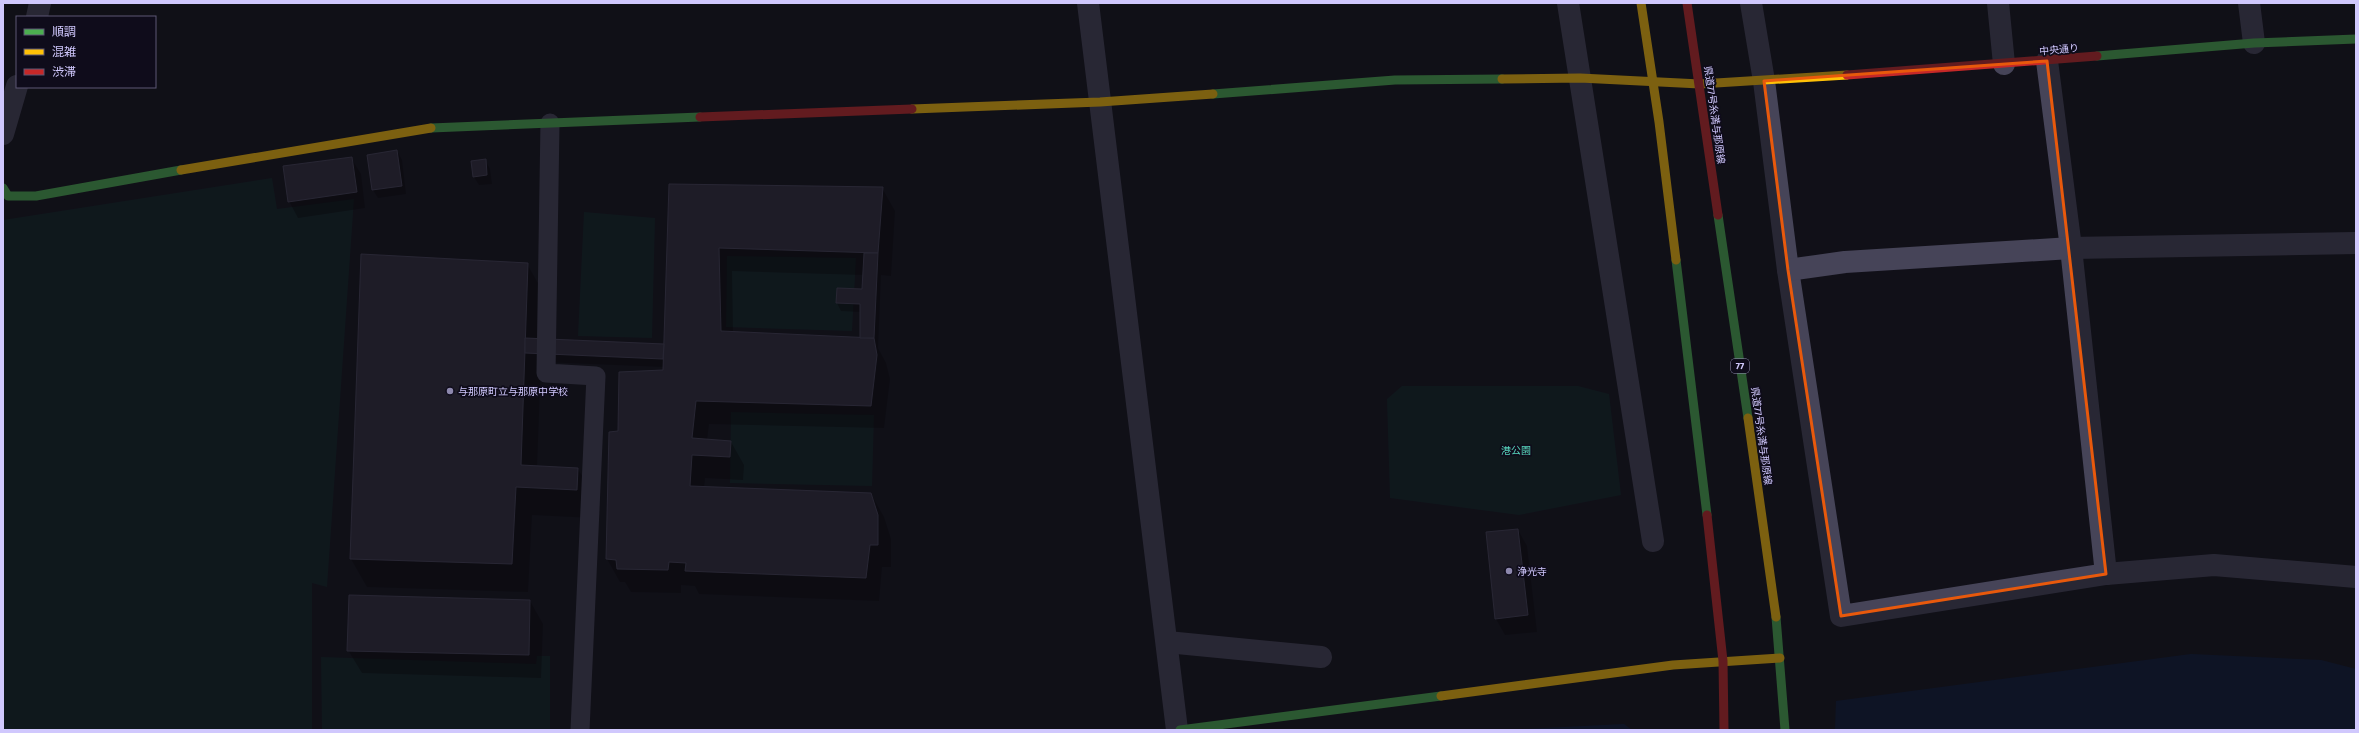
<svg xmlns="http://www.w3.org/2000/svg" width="2359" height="733" font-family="'Fira Sans','Noto Sans JP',sans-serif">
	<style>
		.green { fill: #0f2223 }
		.water { fill: #0c1a37 }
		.shadow { fill: #0007; fill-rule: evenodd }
		.building { fill: #2f2c3b; stroke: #454156 }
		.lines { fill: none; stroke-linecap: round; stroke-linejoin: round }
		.lane { stroke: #464458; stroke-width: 19 }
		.street { stroke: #464458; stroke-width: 22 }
		.fast { stroke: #4caf50; stroke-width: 9 }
		.slow { stroke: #ffc107; stroke-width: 9 }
		.jam { stroke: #c62828; stroke-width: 9 }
		.marked { fill: none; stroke: #e8590c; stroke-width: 3; stroke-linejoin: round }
		.poi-dot { fill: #8d88ad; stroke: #0f0c1b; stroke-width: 1.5 }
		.labels { text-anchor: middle; stroke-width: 3.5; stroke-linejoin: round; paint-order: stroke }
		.shield { fill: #0f0c1b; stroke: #9690b9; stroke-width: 1 }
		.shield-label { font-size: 9px; font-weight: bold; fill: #d0c8fd }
		.street-label { font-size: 10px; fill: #d0c8fd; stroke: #0f0c1b }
		.poi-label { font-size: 10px; fill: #d0c8fd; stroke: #0f0c1b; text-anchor: start }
		.park-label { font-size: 10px; fill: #58d8be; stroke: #0f0c1b }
	</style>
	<rect width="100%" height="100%" fill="#111018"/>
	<g class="green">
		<path d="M 272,178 L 277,209 L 354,199 L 327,587 L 312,583 L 312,730 L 3,730 L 3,220 Z"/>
		<path d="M 584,212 L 655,218 L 652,338 L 578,336 Z"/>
		<path d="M 727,256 L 856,258 L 852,331 L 726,327 Z"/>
		<path d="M 1402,386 L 1578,386 L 1609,394 L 1621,495 L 1519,515 L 1390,498 L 1387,399 Z"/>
		<path d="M 731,412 L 874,415 L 872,486 L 730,483 Z"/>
		<path d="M 537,656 L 550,656 L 550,730 L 322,730 L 321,657 L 536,664 Z"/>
	</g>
	<g class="water">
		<path d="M 2191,654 L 2321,660 L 2356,669 L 2356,730 L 1835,730 L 1836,701 Z"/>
		<path d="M 1624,724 L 1632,730 L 1502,730 Z"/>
	</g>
	<g class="shadow">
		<path d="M 397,151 L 402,160 L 406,194 L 378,198 L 373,190 Z"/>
		<path d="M 351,158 L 361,174 L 365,208 L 298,218 L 289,201 Z"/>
		<path d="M 485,160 L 490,169 L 492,184 L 479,185 L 474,177 Z"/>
		<path d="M 670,185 L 882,188 L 895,211 L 891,276 L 881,275 L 878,348 L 886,363 L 890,379 L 884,428 L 709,424 L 707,440 L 731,442 L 744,465 L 743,480 L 705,478 L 704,488 L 871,494 L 884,517 L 891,539 L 891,567 L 882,567 L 879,601 L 699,594 L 695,586 L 681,585 L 681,593 L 631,592 L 625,582 L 620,582 L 607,559 L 664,367 L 541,362 L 537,467 L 578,469 L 594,497 L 593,518 L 532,515 L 528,592 L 367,587 L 351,559 L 527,264 L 543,292 L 542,340 L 665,345 ZM 732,271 L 864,275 L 863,291 L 837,303 L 841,311 L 861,312 L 861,339 L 733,333 Z"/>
		<path d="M 1518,530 L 1527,546 L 1537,632 L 1505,635 L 1496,619 Z"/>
		<path d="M 530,601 L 543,624 L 541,678 L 362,673 L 348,650 Z"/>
	</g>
	<g class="building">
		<path d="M 397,150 L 402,186 L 372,190 L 367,155 Z"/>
		<path d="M 352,157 L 357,192 L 288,202 L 283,166 Z"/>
		<path d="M 486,159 L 487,175 L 473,177 L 471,161 Z"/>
		<path d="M 669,184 L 883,187 L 878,253 L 719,248 L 721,331 L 874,338 L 877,355 L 871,406 L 696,401 L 692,438 L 731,441 L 730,457 L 692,455 L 690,486 L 871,493 L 878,515 L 878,545 L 870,545 L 866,578 L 685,571 L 686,563 L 669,562 L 668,570 L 617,569 L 616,560 L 606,559 L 609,432 L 618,431 L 619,372 L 663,370 Z"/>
		<path d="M 864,253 L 878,253 L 874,338 L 860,338 L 860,304 L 836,303 L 837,288 L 862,289 Z"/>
		<path d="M 361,254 L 528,263 L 521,465 L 578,468 L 577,490 L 516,487 L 512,564 L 350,559 Z"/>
		<path d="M 525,338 L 664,344 L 663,359 L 525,353 Z"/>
		<path d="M 1518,529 L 1528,615 L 1495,619 L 1486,532 Z"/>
		<path d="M 349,595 L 530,600 L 529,655 L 347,651 Z"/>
	</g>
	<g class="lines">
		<path class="lane" d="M 550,123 L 546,373 L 596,376 L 580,730"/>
		<g class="street">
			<path d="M 1088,3 L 1177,730"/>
			<path d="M 1568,3 L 1653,541"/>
			<path d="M 1751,3 L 1764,81 L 1788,270 L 1841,616 L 2106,574 L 2214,565 L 2356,577"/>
			<path d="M 1998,3 L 2004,64"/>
			<path d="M 2249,3 L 2254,43"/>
			<path d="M 37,17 L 40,3"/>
			<path d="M 2047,61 L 2071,248 L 2106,574"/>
			<path d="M 3,134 L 17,86"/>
			<path d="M 1788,270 L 1845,262 L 2071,248 L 2356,243"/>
			<path d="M 1167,642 L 1321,657"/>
		</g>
		<g class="fast">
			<path d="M 2097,56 L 2254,43 L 2356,39"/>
			<path d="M 1213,94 L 1395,80 L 1502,79"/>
			<path d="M 431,128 L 700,117"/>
			<path d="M 3,188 L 8,196 L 36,196 L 181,170"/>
			<path d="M 1718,215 L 1748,418"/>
			<path d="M 1676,260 L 1707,515"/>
			<path d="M 1776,617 L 1785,730"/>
			<path d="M 1180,730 L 1441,696"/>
		</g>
		<g class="slow">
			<path d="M 1641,3 L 1659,122 L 1676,260"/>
			<path d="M 1502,79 L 1580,78 L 1700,84 L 1847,75"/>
			<path d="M 912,109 L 1100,102 L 1213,94"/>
			<path d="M 181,170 L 431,128"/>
			<path d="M 1748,418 L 1776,617"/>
			<path d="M 1441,696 L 1673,665 L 1780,658"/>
		</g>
		<g class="jam">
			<path d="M 1687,3 L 1718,215"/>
			<path d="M 1847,75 L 2097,56"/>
			<path d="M 700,117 L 912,109"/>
			<path d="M 1707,515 L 1723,661 L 1724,730"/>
		</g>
	</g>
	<path d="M0 0H2359V733H0ZM 2047,61 L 2106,574 L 1841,616 L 1788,270 L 1764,81 Z" fill="#111018" fill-opacity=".55" fill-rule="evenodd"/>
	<path class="marked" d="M 2047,61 L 2106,574 L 1841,616 L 1788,270 L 1764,81 Z"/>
	<g class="poi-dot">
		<circle cx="450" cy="391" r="4"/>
		<circle cx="1509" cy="571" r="4"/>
	</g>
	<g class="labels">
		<rect class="shield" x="1731" y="359" width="18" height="14" rx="3"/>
		<g class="shield-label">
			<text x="1740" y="369">77</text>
		</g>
		<g class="street-label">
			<text transform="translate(2059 49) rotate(-5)" y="4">中央通り</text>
			<text transform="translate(1715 115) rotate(82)" y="4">県道77号糸満与那原線</text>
			<text transform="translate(1762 436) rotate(82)" y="4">県道77号糸満与那原線</text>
		</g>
		<g class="poi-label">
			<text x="458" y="395">与那原町立与那原中学校</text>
			<text x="1517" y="575">浄光寺</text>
		</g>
		<g class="park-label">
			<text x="1516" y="454">港公園</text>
		</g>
	</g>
	<rect width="2359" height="733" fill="none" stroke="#d0c8fd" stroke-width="8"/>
	<rect x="16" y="16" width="140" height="72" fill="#0f0c1b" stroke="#5c5775"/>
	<rect x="24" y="29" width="20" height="6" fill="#4caf50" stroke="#5c5775"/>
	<text x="52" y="36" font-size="12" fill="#d0c8fd">順調</text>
	<rect x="24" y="49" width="20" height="6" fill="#ffc107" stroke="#5c5775"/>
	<text x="52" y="56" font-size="12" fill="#d0c8fd">混雑</text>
	<rect x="24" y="69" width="20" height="6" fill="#c62828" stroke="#5c5775"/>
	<text x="52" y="76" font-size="12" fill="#d0c8fd">渋滞</text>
</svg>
